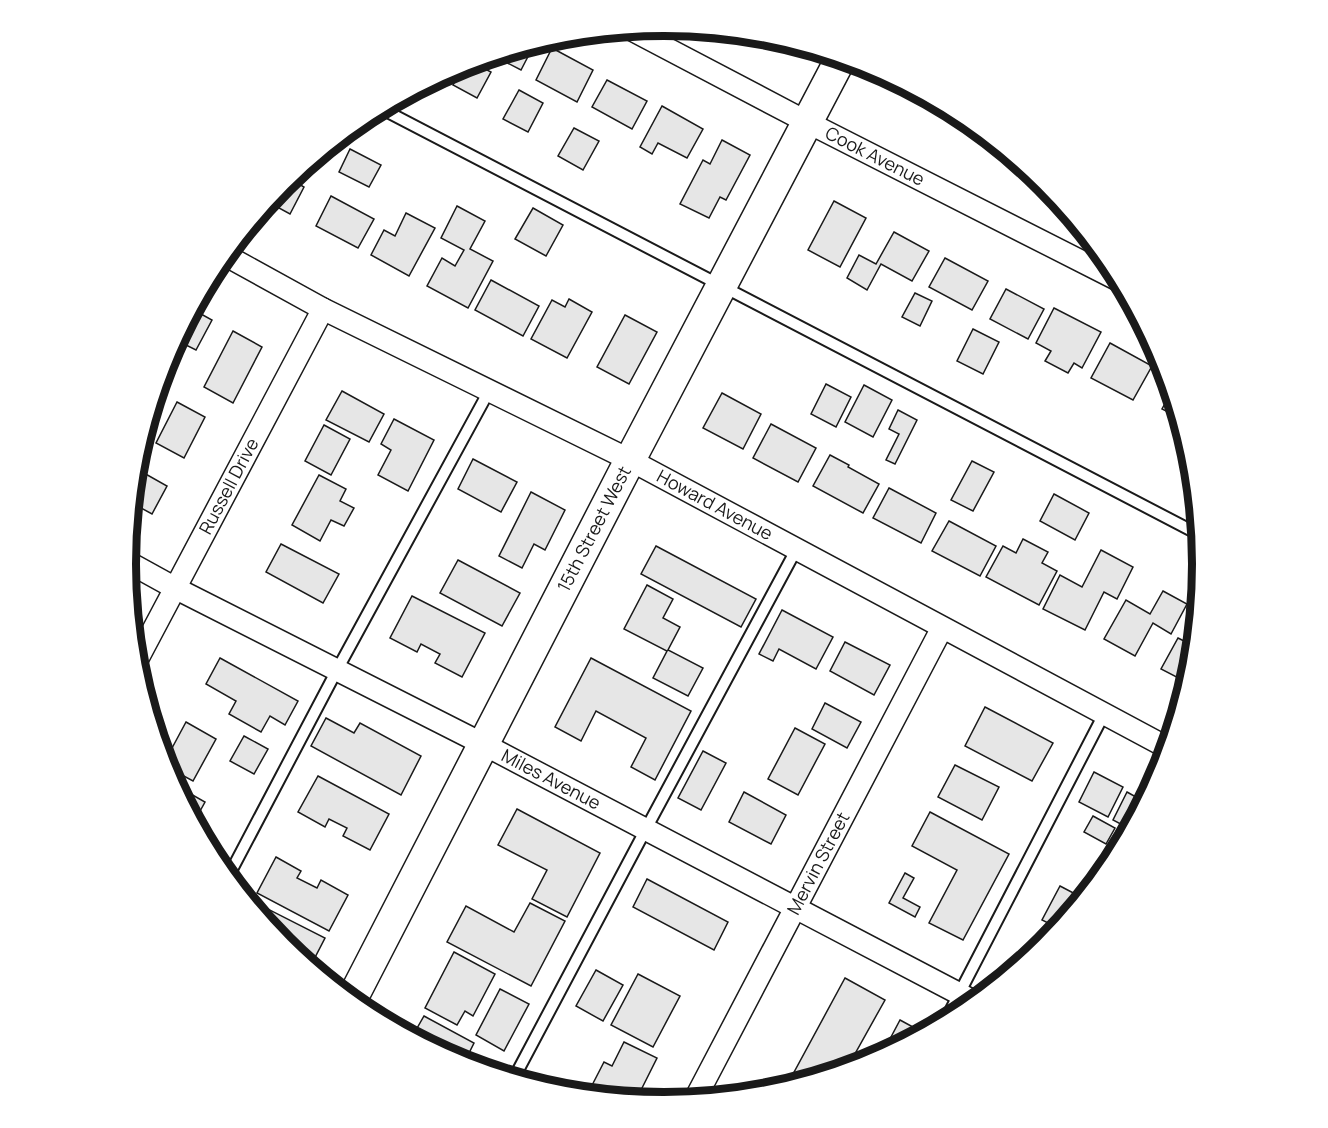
<svg xmlns="http://www.w3.org/2000/svg" width="1328" height="1128" font-family="Manrope,sans-serif">
	<style>
		.building { fill: #e6e6e6; stroke: #1a1a1a; stroke-width: 1.5 }
		.lines { fill: none; stroke-linecap: round; stroke-linejoin: round }
		.lane-casing { stroke: #1a1a1a; stroke-width: 14 }
		.street-casing { stroke: #1a1a1a; stroke-width: 24 }
		.secondary-casing { stroke: #1a1a1a; stroke-width: 33 }
		.lane { stroke: #fff; stroke-width: 10 }
		.street { stroke: #fff; stroke-width: 21 }
		.secondary { stroke: #fff; stroke-width: 30 }
		.labels { text-anchor: middle; stroke-width: 4.5; stroke-linejoin: round; paint-order: stroke }
		.street-label { font-size: 18px; fill: #1a1a1a; stroke: #fff }
		.rim { fill: none; stroke: #1a1a1a; stroke-width: 8 }
	</style>
	<rect width="100%" height="100%" fill="#fff"/>
	<g class="building">
		<path d="M 535,43 L 521,70 L 494,56 Z"/>
		<path d="M 552,48 L 593,70 L 577,102 L 536,80 Z"/>
		<path d="M 472,62 L 491,72 L 477,98 L 453,85 L 465,64 Z"/>
		<path d="M 607,80 L 647,101 L 632,129 L 592,107 Z"/>
		<path d="M 519,90 L 543,103 L 528,132 L 503,119 Z"/>
		<path d="M 662,106 L 703,129 L 687,158 L 658,143 L 652,154 L 640,147 Z"/>
		<path d="M 574,128 L 599,141 L 583,170 L 558,156 Z"/>
		<path d="M 722,140 L 750,155 L 726,200 L 720,197 L 709,218 L 680,204 L 703,160 L 710,164 Z"/>
		<path d="M 350,149 L 381,165 L 369,187 L 339,172 Z"/>
		<path d="M 289,178 L 304,187 L 290,214 L 268,202 L 283,183 Z"/>
		<path d="M 331,196 L 374,219 L 358,248 L 316,226 Z"/>
		<path d="M 834,201 L 866,218 L 840,267 L 808,250 Z"/>
		<path d="M 457,206 L 485,221 L 470,249 L 493,261 L 468,308 L 427,286 L 442,258 L 455,266 L 464,250 L 441,238 Z"/>
		<path d="M 533,208 L 563,225 L 546,256 L 515,239 Z"/>
		<path d="M 406,213 L 435,228 L 409,276 L 371,255 L 384,230 L 395,236 Z"/>
		<path d="M 894,232 L 929,251 L 912,281 L 881,264 L 867,290 L 847,278 L 859,255 L 876,264 Z"/>
		<path d="M 945,258 L 988,281 L 972,310 L 929,287 Z"/>
		<path d="M 491,280 L 539,306 L 523,336 L 475,310 Z"/>
		<path d="M 1006,289 L 1044,309 L 1028,339 L 990,319 Z"/>
		<path d="M 915,293 L 932,301 L 920,326 L 902,317 Z"/>
		<path d="M 569,299 L 592,312 L 567,358 L 531,339 L 552,300 L 565,307 Z"/>
		<path d="M 1054,308 L 1101,332 L 1082,368 L 1074,363 L 1068,373 L 1045,361 L 1051,351 L 1036,343 Z"/>
		<path d="M 192,309 L 212,320 L 196,350 L 178,341 L 167,361 L 166,360 L 167,358 Z"/>
		<path d="M 625,315 L 657,332 L 629,384 L 597,367 Z"/>
		<path d="M 973,329 L 999,342 L 983,374 L 957,361 Z"/>
		<path d="M 233,331 L 262,347 L 233,403 L 204,387 Z"/>
		<path d="M 1110,343 L 1152,366 L 1133,400 L 1091,378 Z"/>
		<path d="M 826,384 L 851,397 L 836,427 L 811,414 Z"/>
		<path d="M 864,385 L 892,400 L 873,437 L 845,422 Z"/>
		<path d="M 342,391 L 384,414 L 369,442 L 326,420 Z"/>
		<path d="M 1172,391 L 1180,418 L 1162,409 Z"/>
		<path d="M 722,393 L 761,414 L 743,449 L 703,428 Z"/>
		<path d="M 177,402 L 205,417 L 184,458 L 156,443 Z"/>
		<path d="M 898,410 L 917,420 L 895,464 L 886,460 L 899,434 L 889,429 Z"/>
		<path d="M 394,419 L 434,440 L 408,491 L 378,475 L 391,450 L 381,444 Z"/>
		<path d="M 771,424 L 816,448 L 798,482 L 753,458 Z"/>
		<path d="M 324,425 L 350,439 L 331,475 L 305,461 Z"/>
		<path d="M 830,455 L 849,465 L 848,467 L 879,484 L 863,513 L 813,486 Z"/>
		<path d="M 473,459 L 517,482 L 501,512 L 458,489 Z"/>
		<path d="M 972,461 L 994,472 L 973,511 L 951,500 Z"/>
		<path d="M 135,468 L 167,486 L 152,514 L 132,503 Z"/>
		<path d="M 319,475 L 346,489 L 340,501 L 354,508 L 344,526 L 331,520 L 320,541 L 292,525 Z"/>
		<path d="M 889,488 L 936,513 L 921,543 L 873,518 Z"/>
		<path d="M 531,492 L 565,510 L 545,550 L 534,544 L 522,568 L 499,556 Z"/>
		<path d="M 1054,494 L 1089,513 L 1075,540 L 1040,521 Z"/>
		<path d="M 949,521 L 996,546 L 980,576 L 932,551 Z"/>
		<path d="M 1023,539 L 1048,552 L 1042,563 L 1057,571 L 1039,605 L 986,577 L 1003,546 L 1016,553 Z"/>
		<path d="M 281,544 L 339,574 L 323,603 L 266,572 Z"/>
		<path d="M 656,546 L 756,599 L 741,627 L 641,574 Z"/>
		<path d="M 1101,550 L 1133,567 L 1117,599 L 1104,592 L 1085,630 L 1043,609 L 1060,575 L 1082,587 Z"/>
		<path d="M 458,560 L 520,593 L 502,626 L 440,593 Z"/>
		<path d="M 647,585 L 673,599 L 663,618 L 680,627 L 668,650 L 703,668 L 688,696 L 653,678 L 667,651 L 624,629 Z"/>
		<path d="M 1163,591 L 1187,604 L 1171,634 L 1153,623 L 1135,656 L 1104,639 L 1126,600 L 1150,614 Z"/>
		<path d="M 412,596 L 485,633 L 462,677 L 435,663 L 440,654 L 421,644 L 417,652 L 390,638 Z"/>
		<path d="M 782,610 L 833,637 L 816,669 L 779,649 L 773,661 L 759,654 Z"/>
		<path d="M 1178,638 L 1194,646 L 1192,669 L 1188,683 L 1161,669 Z"/>
		<path d="M 845,642 L 890,665 L 874,695 L 830,671 Z"/>
		<path d="M 220,658 L 298,701 L 285,725 L 270,716 L 261,732 L 229,714 L 236,701 L 206,684 Z"/>
		<path d="M 591,658 L 691,711 L 655,780 L 631,767 L 646,738 L 596,711 L 581,741 L 555,727 Z"/>
		<path d="M 825,703 L 861,722 L 847,748 L 812,729 Z"/>
		<path d="M 985,707 L 1053,743 L 1032,781 L 965,746 Z"/>
		<path d="M 326,718 L 354,733 L 360,723 L 421,756 L 401,795 L 311,746 Z"/>
		<path d="M 186,722 L 216,739 L 193,781 L 165,766 L 164,763 Z"/>
		<path d="M 795,728 L 825,744 L 798,795 L 768,779 Z"/>
		<path d="M 244,736 L 268,749 L 254,774 L 230,761 Z"/>
		<path d="M 703,751 L 726,763 L 701,810 L 678,798 Z"/>
		<path d="M 955,765 L 999,787 L 982,820 L 938,797 Z"/>
		<path d="M 1094,772 L 1123,787 L 1108,817 L 1079,802 Z"/>
		<path d="M 318,776 L 389,814 L 370,850 L 343,836 L 347,828 L 329,819 L 325,827 L 298,812 Z"/>
		<path d="M 175,785 L 205,802 L 194,822 Z"/>
		<path d="M 744,792 L 786,815 L 771,844 L 729,822 Z"/>
		<path d="M 1127,792 L 1145,802 L 1130,829 L 1113,820 Z"/>
		<path d="M 517,809 L 600,853 L 567,917 L 532,899 L 547,870 L 498,845 Z"/>
		<path d="M 930,812 L 1009,854 L 963,940 L 929,923 L 957,870 L 912,846 Z"/>
		<path d="M 1093,816 L 1115,828 L 1106,844 L 1084,832 Z"/>
		<path d="M 276,857 L 301,871 L 297,878 L 317,888 L 321,880 L 348,895 L 329,931 L 257,893 Z"/>
		<path d="M 905,873 L 914,878 L 903,898 L 920,907 L 915,917 L 889,903 Z"/>
		<path d="M 647,879 L 728,922 L 714,950 L 633,907 Z"/>
		<path d="M 1060,886 L 1083,898 L 1058,928 L 1042,920 Z"/>
		<path d="M 252,901 L 325,938 L 310,967 L 283,945 L 250,904 Z"/>
		<path d="M 530,903 L 565,921 L 531,986 L 447,942 L 466,906 L 514,932 Z"/>
		<path d="M 454,952 L 495,974 L 473,1016 L 465,1011 L 457,1025 L 425,1008 Z"/>
		<path d="M 596,970 L 623,985 L 603,1021 L 576,1006 Z"/>
		<path d="M 638,974 L 680,996 L 653,1047 L 611,1025 Z"/>
		<path d="M 845,978 L 885,1000 L 847,1068 L 786,1087 Z"/>
		<path d="M 500,989 L 529,1004 L 504,1051 L 476,1035 Z"/>
		<path d="M 424,1016 L 474,1043 L 464,1063 L 458,1061 L 412,1037 Z"/>
		<path d="M 900,1020 L 924,1033 L 881,1056 Z"/>
		<path d="M 624,1042 L 657,1058 L 636,1100 L 587,1095 L 604,1062 L 612,1066 Z"/>
	</g>
	<g class="lines">
		<defs>
			<g id="lane">
				<path d="M 380,108 L 1200,535"/>
				<path d="M 228,877 L 337,670 L 489,391"/>
				<path d="M 945,1021 L 1104,714"/>
				<path d="M 514,1078 L 646,829 L 796,550"/>
			</g>
			<g id="street">
				<path id="s1" d="M 630,29 L 807,122 L 1120,281"/>
				<path id="s2" d="M 225,255 L 323,309 L 630,460 L 1168,748"/>
				<path id="s3" d="M 126,561 L 175,588 L 483,744 L 975,1002"/>
				<path id="s4" d="M 135,664 L 323,309"/>
				<path id="s5" d="M 695,1099 L 942,628"/>
			</g>
			<g id="secondary">
				<path id="s6" d="M 351,1001 L 630,460 L 841,58"/>
			</g>
		</defs>
		<use href="#lane" class="lane-casing"/>
		<use href="#street" class="street-casing"/>
		<use href="#secondary" class="secondary-casing"/>
		<use href="#lane" class="lane"/>
		<use href="#street" class="street"/>
		<use href="#secondary" class="secondary"/>
	</g>
	<g class="labels">
		<g class="street-label">
			<text dy="6" stroke="none"><textPath href="#s1" startOffset="276">Cook Avenue</textPath></text>
			<text dy="6" stroke="none"><textPath href="#s4" startOffset="201">Russell Drive</textPath></text>
			<text dy="6" stroke="none"><textPath href="#s2" startOffset="550">Howard Avenue</textPath></text>
			<text dy="6" stroke="none"><textPath href="#s6" startOffset="531">15th Street West</textPath></text>
			<text dy="6" stroke="none"><textPath href="#s3" startOffset="478">Miles Avenue</textPath></text>
			<text dy="6" stroke="none"><textPath href="#s5" startOffset="266">Mervin Street</textPath></text>
		</g>
	</g>
	<path d="M0 0H1328V1128H0ZM136 564a528 528 0 1 1 1056 0a528 528 0 1 1-1056 0Z" fill="#fff" fill-rule="evenodd"/>
	<path class="rim" d="M136 564a528 528 0 1 1 1056 0a528 528 0 1 1-1056 0Z"/>
</svg>
